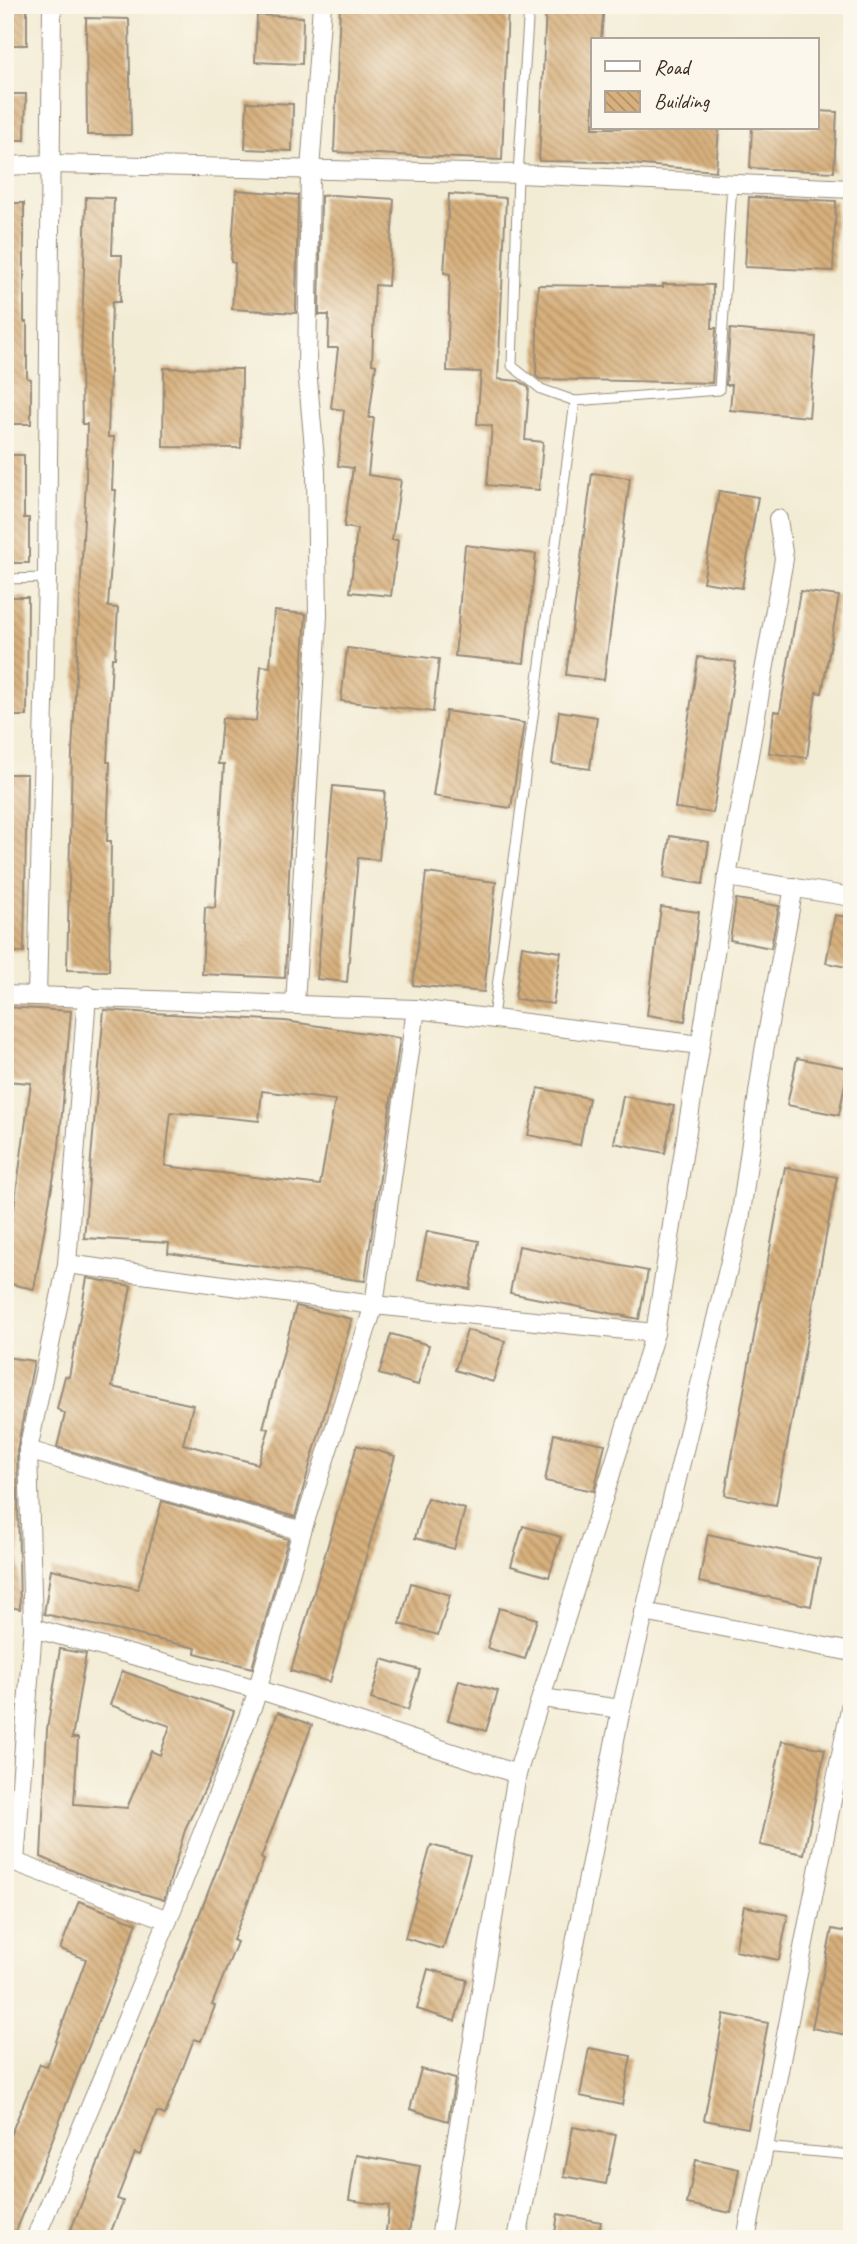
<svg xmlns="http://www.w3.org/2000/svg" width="857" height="2244" font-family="Caveat,sans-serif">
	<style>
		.building { fill: url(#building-back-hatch); fill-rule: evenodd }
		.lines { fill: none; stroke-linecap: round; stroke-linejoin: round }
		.lane-casing { stroke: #978b7a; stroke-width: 11 }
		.street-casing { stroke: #978b7a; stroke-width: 20 }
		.lane { stroke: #fff; stroke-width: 9 }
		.street { stroke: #fff; stroke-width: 18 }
	</style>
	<defs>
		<pattern id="building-back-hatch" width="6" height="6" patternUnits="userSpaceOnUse" patternTransform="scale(1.75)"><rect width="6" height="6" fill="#d7b07d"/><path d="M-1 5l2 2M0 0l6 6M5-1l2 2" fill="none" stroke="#b08f66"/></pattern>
	</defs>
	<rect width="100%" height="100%" fill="#fbf7ec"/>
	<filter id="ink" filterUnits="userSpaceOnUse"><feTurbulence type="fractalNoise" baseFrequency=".0143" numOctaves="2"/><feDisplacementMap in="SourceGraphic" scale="14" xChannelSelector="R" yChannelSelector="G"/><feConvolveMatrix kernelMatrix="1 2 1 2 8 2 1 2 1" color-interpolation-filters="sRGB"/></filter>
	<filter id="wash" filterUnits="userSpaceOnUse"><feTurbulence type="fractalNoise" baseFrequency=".00686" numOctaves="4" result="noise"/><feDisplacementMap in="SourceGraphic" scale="28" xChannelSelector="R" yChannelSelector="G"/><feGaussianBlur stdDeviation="1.57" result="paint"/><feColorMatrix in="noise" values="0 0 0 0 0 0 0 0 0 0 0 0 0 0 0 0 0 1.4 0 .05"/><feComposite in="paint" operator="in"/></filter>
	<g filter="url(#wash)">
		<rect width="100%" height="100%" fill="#f3ecd5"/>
		<g id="blocks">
			<g class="building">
				<rect x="5" y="5" width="22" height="40"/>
				<path d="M 340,5 L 508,5 L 502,160 L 334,152 Z"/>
				<path d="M 546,5 L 604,5 L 601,40 L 593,40 L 593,128 L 719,128 L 716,171 L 605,162 L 539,161 Z"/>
				<path d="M 257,15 L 303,17 L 302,64 L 255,62 Z"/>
				<path d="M 86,18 L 129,19 L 131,135 L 87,135 Z"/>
				<path d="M 5,94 L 26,94 L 25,140 L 5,140 Z"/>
				<path d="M 247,102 L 293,104 L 292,151 L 245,149 Z"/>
				<path d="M 817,111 L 837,112 L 834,172 L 750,168 L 752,128 L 817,128 Z"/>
				<path d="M 236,190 L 298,195 L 296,313 L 232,309 L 235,263 L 231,262 Z"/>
				<path d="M 449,194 L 506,198 L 498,379 L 519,381 L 529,388 L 525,440 L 543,442 L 539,490 L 487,485 L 492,426 L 477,424 L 481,372 L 447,371 L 450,274 L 444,273 Z"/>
				<path d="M 333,195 L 394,199 L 388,286 L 375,285 L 372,364 L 376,365 L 369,418 L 374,418 L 368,475 L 401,480 L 392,540 L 398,540 L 391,596 L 350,592 L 357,529 L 344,527 L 353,468 L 338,466 L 344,410 L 331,408 L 338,348 L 328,348 L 329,315 L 319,315 L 321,196 Z"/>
				<path d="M 86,197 L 114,198 L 112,255 L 122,255 L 120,302 L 112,302 L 108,437 L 114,437 L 112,490 L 116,490 L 108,607 L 118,608 L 115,658 L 112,658 L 107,762 L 110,762 L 107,841 L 111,841 L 109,971 L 67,970 L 72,754 L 86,480 L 87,424 L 82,424 L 81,369 Z"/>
				<path d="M 749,197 L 836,201 L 833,271 L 745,267 Z"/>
				<path d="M 5,203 L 24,203 L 24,322 L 27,322 L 27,378 L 31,379 L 31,424 L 5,424 Z"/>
				<path d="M 663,284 L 713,285 L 712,328 L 716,328 L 712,383 L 540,379 L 536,376 L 538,285 L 663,287 Z"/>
				<path d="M 730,329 L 816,337 L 809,417 L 730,410 L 732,385 L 726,385 Z"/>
				<path d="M 164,368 L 242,369 L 241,448 L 163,447 Z"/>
				<path d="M 5,455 L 24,455 L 24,518 L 29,518 L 29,563 L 5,563 Z"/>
				<path d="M 592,473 L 630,478 L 604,680 L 566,675 Z"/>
				<path d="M 719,491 L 758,497 L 742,588 L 703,582 Z"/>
				<path d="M 465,545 L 536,554 L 524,663 L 455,656 Z"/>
				<path d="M 800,591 L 839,596 L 822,693 L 816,692 L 807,758 L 769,753 L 774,711 L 780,712 Z"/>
				<path d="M 5,597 L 28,597 L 27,716 L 5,716 Z"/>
				<path d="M 274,611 L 306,614 L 290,848 L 285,978 L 202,974 L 205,907 L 215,908 L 224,764 L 218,764 L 222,718 L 256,721 L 261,666 L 270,667 Z"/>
				<path d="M 347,648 L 439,659 L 433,712 L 341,701 Z"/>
				<path d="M 698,657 L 736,662 L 713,813 L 675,808 Z"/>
				<path d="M 446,711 L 524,723 L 511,808 L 433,796 Z"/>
				<path d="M 559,711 L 597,717 L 590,769 L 552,764 Z"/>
				<path d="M 5,774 L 27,774 L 24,952 L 5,952 Z"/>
				<path d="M 333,786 L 385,791 L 379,860 L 358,858 L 347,982 L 317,979 Z"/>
				<path d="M 670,836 L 709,842 L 703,884 L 664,878 Z"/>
				<path d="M 426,873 L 496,882 L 484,992 L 413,985 Z"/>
				<path d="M 736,899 L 779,906 L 771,948 L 730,940 Z"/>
				<path d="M 661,907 L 699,912 L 685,1021 L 647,1015 Z"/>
				<path d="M 835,915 L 852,918 L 852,968 L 826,963 Z"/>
				<path d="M 522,946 L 561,952 L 553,1004 L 515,999 Z"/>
				<path d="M 5,1007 L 71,1011 L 59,1147 L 34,1289 L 5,1283 L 5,1233 L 10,1208 L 14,1208 L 31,1083 L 5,1081 Z"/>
				<path d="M 104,1010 L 285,1021 L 400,1038 L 365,1281 L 168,1253 L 169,1243 L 84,1238 ZM 262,1091 L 335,1100 L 320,1185 L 165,1166 L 171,1112 L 259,1121 Z"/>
				<path d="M 797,1058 L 848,1068 L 839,1115 L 787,1105 Z"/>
				<path d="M 538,1088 L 589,1098 L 580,1145 L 528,1135 Z"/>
				<path d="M 623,1096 L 674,1106 L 665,1153 L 614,1143 Z"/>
				<path d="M 785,1167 L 837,1177 L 776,1505 L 725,1495 Z"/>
				<path d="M 427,1231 L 479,1241 L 470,1289 L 418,1279 Z"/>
				<path d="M 519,1246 L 648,1271 L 639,1319 L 510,1293 Z"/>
				<path d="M 87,1278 L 131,1286 L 112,1387 L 193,1405 L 183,1444 L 258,1464 L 269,1429 L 263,1428 L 296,1306 L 352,1319 L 295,1517 L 57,1447 L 65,1414 L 57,1409 L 65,1376 L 69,1377 Z"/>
				<path d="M 467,1330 L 505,1341 L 493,1382 L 455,1370 Z"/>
				<path d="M 391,1334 L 429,1345 L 418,1385 L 379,1374 Z"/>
				<path d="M 5,1357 L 34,1361 L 17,1450 L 20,1609 L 5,1606 Z"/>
				<path d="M 554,1434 L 605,1444 L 594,1491 L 545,1481 Z"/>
				<path d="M 357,1445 L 395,1456 L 330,1682 L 291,1671 Z"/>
				<path d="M 427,1498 L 465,1509 L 454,1549 L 415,1538 Z"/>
				<path d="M 162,1501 L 288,1539 L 252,1668 L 195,1653 L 196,1648 L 44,1614 L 51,1569 L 138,1589 Z"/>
				<path d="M 523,1526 L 561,1537 L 549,1577 L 511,1566 Z"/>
				<path d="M 708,1534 L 820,1559 L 811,1606 L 699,1582 Z"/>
				<path d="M 411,1583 L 450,1595 L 438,1635 L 400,1624 Z"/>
				<path d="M 499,1608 L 537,1619 L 525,1659 L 487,1648 Z"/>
				<path d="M 60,1649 L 86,1654 L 72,1738 L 78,1738 L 74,1804 L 127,1808 L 151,1751 L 160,1755 L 170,1726 L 110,1705 L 122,1671 L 234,1711 L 214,1770 L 186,1827 L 164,1900 L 88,1877 L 41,1857 L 47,1729 Z"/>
				<path d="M 382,1659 L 420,1670 L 408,1710 L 371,1699 Z"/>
				<path d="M 459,1680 L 498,1691 L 486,1731 L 448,1720 Z"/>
				<path d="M 278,1712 L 312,1725 L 261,1858 L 264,1860 L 233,1940 L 237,1942 L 212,2005 L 215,2006 L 201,2041 L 194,2039 L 165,2115 L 157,2112 L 140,2155 L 135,2153 L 117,2199 L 123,2201 L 108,2239 L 81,2239 L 69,2234 L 195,1926 Z"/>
				<path d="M 782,1741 L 825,1749 L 804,1854 L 760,1845 Z"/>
				<path d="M 431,1845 L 470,1856 L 443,1949 L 405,1938 Z"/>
				<path d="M 79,1901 L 137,1923 L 24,2212 L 13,2239 L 5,2239 L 5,2148 L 40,2064 L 47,2066 L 86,1959 L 60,1949 Z"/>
				<path d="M 744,1906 L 788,1915 L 779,1960 L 735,1951 Z"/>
				<path d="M 832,1929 L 852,1933 L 852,2036 L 812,2028 Z"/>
				<path d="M 428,1969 L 467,1980 L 455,2021 L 417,2009 Z"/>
				<path d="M 724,2014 L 768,2023 L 748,2128 L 704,2120 Z"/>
				<path d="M 589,2048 L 631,2056 L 622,2105 L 580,2096 Z"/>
				<path d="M 421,2069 L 455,2079 L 448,2121 L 410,2109 Z"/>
				<path d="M 573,2127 L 616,2135 L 606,2184 L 564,2176 Z"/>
				<path d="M 356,2155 L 420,2166 L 408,2239 L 385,2239 L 389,2206 L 349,2200 Z"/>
				<path d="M 696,2160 L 739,2169 L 731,2213 L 687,2204 Z"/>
				<path d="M 558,2214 L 601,2222 L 598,2239 L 554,2239 Z"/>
			</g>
		</g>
	</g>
	<g filter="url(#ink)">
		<use href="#blocks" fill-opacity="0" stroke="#978b7a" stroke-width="2"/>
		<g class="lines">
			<defs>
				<g id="lane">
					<path d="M 529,5 L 518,174 L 512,366 L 541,389 L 575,401 L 719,390 L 732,183"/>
					<path d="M 5,579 L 47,578"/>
					<path d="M 493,1017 L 575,401"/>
					<path d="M 763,2147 L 852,2155"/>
				</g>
				<g id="street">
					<path d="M 5,166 L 52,164 L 518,174 L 852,189"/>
					<path d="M 727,877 L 784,559 L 778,519"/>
					<path d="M 5,995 L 416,1009 L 700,1045"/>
					<path d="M 87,995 L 67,1264 L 28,1450 L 33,1628 L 15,1862 L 168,1920"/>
					<path d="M 37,996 L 47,578 L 52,5"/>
					<path d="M 295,1004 L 318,616 L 316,471 L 307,369 L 310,170 L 322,5"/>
					<path d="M 67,1264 L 374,1305 L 655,1333"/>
					<path d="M 28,1450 L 302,1531"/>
					<path d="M 644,1612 L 852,1652"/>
					<path d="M 33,1628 L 257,1689 L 517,1774"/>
					<path d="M 542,1698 L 621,1709"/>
					<path d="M 35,2239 L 168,1920 L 254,1702 L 302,1531 L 374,1305 L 416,1009"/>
					<path d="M 440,2239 L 517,1774 L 655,1333 L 727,877 L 852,897"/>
					<path d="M 517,2239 L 621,1709 L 740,1220 L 764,1051 L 794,887"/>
					<path d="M 746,2239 L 852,1698"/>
				</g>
			</defs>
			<use href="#lane" class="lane-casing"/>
			<use href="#street" class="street-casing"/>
			<use href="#lane" class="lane"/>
			<use href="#street" class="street"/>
		</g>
	</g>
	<rect width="857" height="2244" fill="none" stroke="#fbf7ec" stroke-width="28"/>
	<rect x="591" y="38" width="228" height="91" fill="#fbf7ec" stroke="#aea59a" stroke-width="2"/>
	<rect x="605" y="61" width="35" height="10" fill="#ffffff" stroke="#aea59a" stroke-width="2"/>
	<text x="654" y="74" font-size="21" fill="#3b2a1e">Road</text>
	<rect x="605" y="91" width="35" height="21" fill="url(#building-back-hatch)" stroke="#aea59a" stroke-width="2"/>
	<text x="654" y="108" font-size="21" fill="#3b2a1e">Building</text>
</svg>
